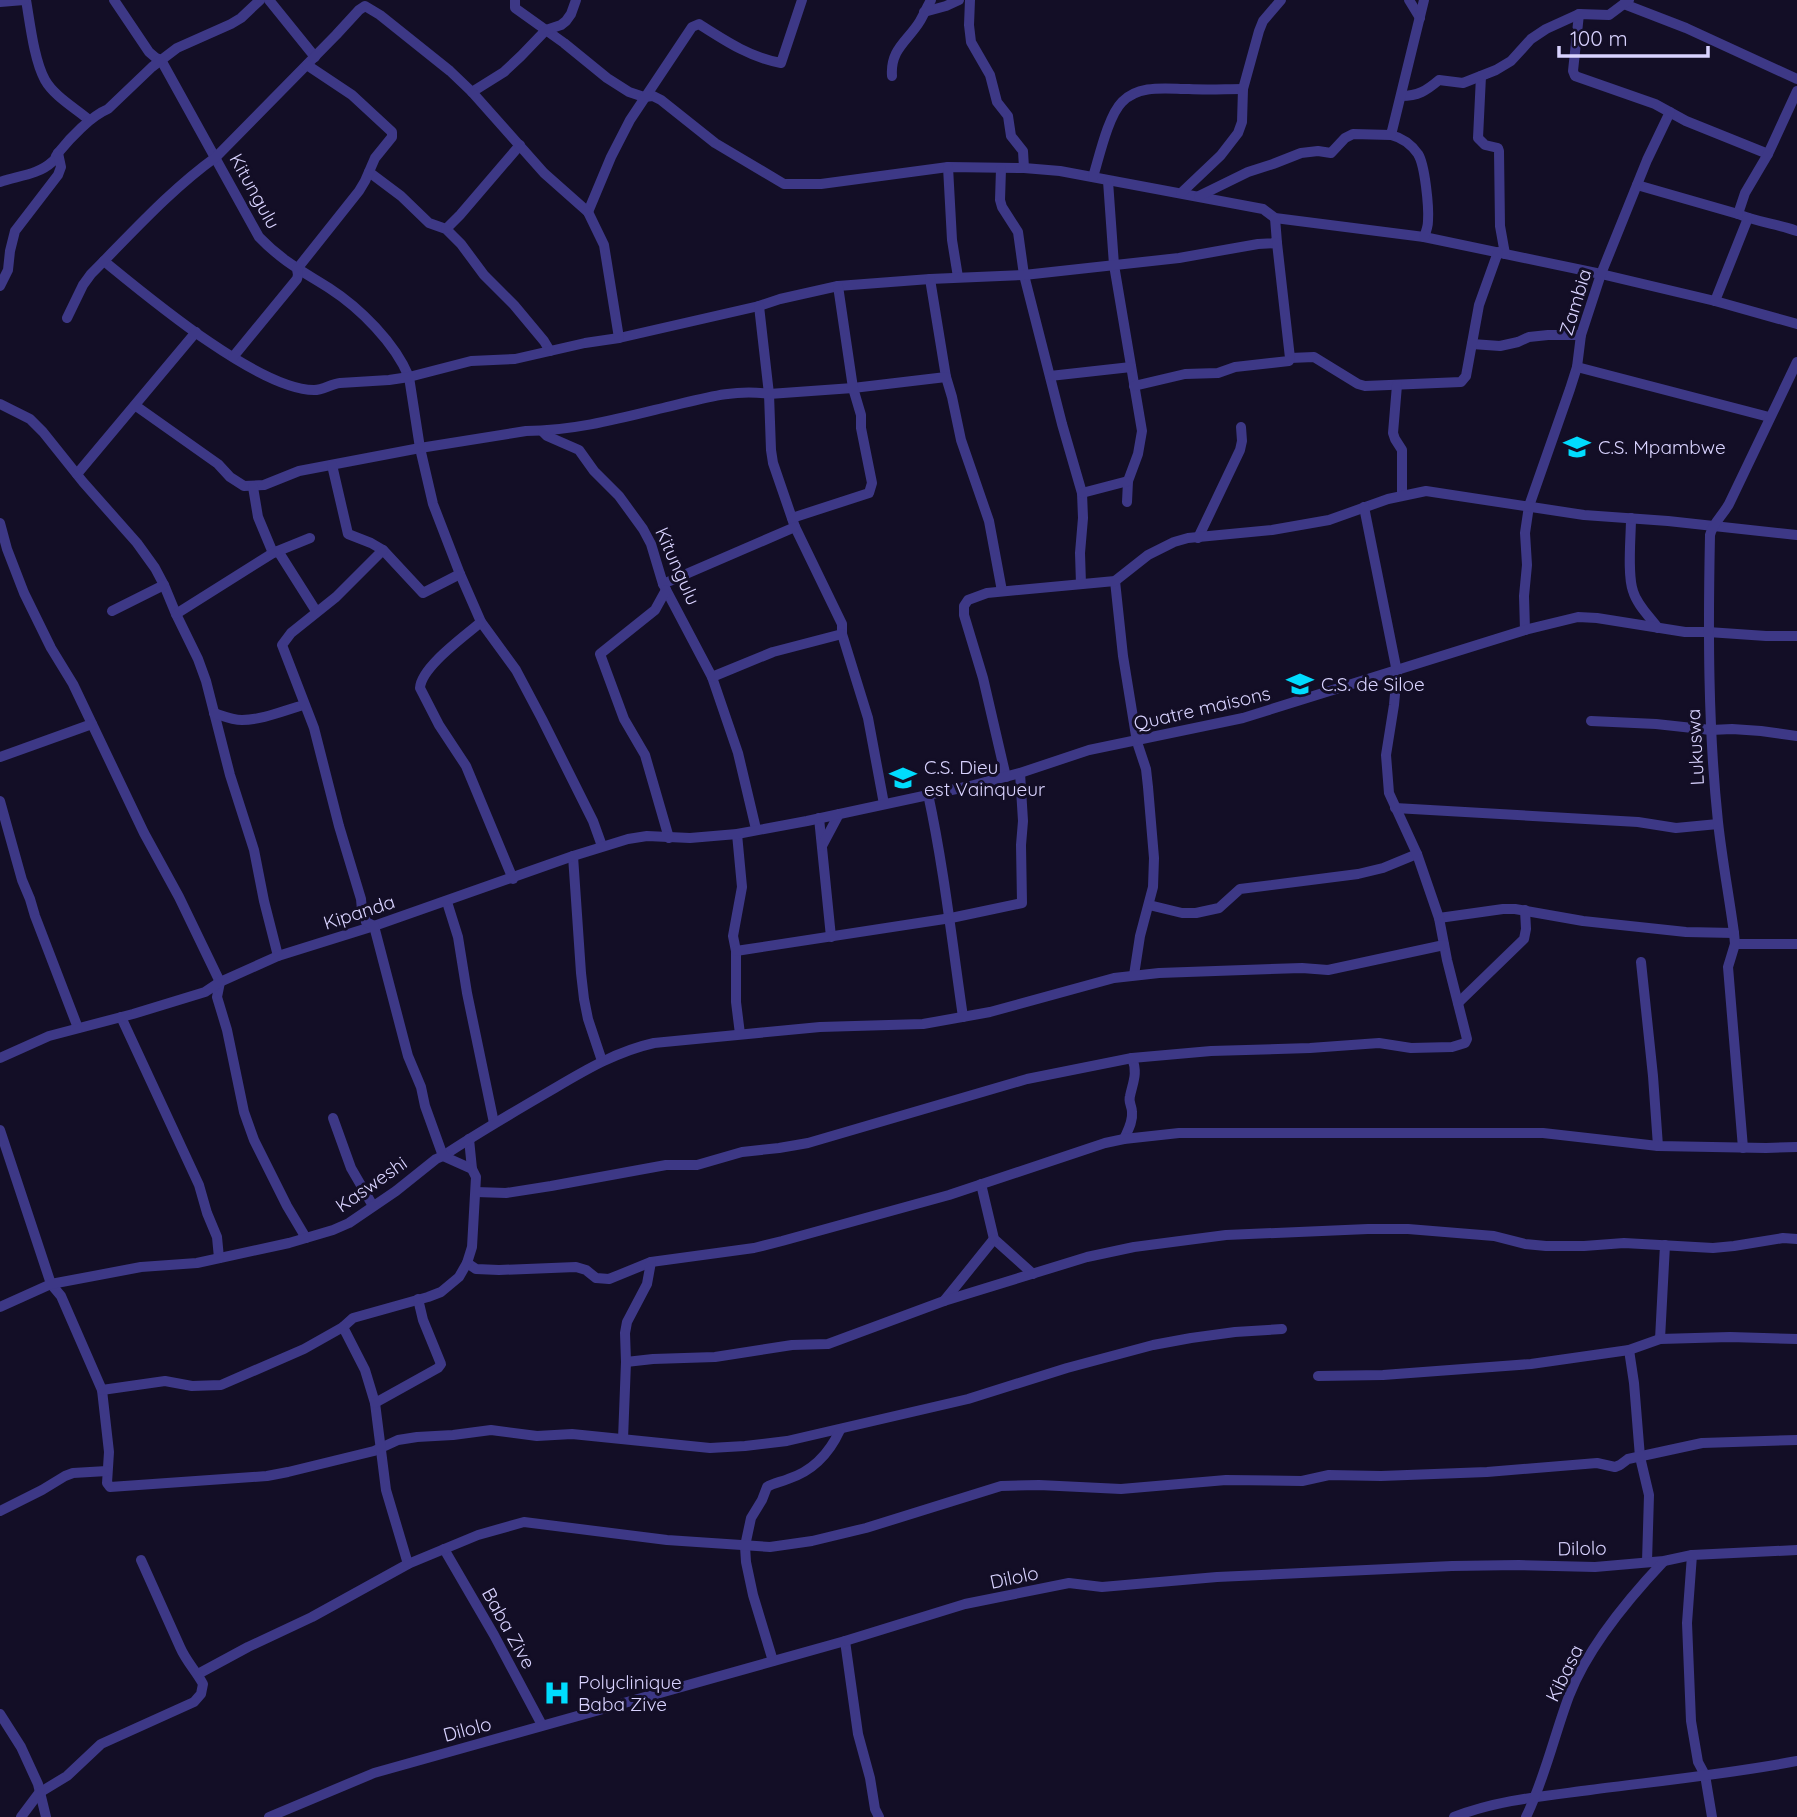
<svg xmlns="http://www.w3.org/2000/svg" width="1797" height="1817" font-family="Quicksand,sans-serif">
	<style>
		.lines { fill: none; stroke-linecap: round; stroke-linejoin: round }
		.minor { stroke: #3d3886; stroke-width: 10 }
		.labels { text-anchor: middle; stroke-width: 6; stroke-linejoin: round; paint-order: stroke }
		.street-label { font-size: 19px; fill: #d9d3ff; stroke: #130e26 }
		.poi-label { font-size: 19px; fill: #d9d3ff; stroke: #130e26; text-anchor: start }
	</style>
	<rect width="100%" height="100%" fill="#130e26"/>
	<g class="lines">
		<g class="minor">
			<path d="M 26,0 C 30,23 34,60 45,80 C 54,96 75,108 89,120"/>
			<path d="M 114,0 L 149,52 L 156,58 L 161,60 L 259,237 C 282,261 302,271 329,288 C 360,308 395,343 409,377 L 420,448 L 433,504 L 460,574 L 481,622 L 516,670 L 542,719 L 593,821 L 602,846"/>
			<path d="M 269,0 L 315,57"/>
			<path d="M 515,0 L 515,8 L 564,43 L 607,78 L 629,92 L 644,97 L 653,96 L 661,100 L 715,143 L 784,184 L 821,184 L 948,167 L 1024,168 L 1060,171 L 1263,209 L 1275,218 L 1424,237 L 1601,274 L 1715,301 L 1797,324"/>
			<path d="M 970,0 L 969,25 L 971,42 L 990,75 L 997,102 L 1008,116 L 1011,136 L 1023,151 L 1024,168"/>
			<path d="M 1409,0 L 1420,18"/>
			<path d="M 0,2 L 24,0"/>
			<path d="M 1624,4 L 1686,28 L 1797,79"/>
			<path d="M 924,12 L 946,6 L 959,0"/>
			<path d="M 1579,14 L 1573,71 L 1575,76 L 1655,104 L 1686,121 L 1768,154"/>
			<path d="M 892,76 C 890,49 908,41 920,21 C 924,14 927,7 931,0"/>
			<path d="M 1481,76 L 1478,138 L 1485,145 L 1498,148 L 1499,151 L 1500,226 L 1505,254"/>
			<path d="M 1797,91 L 1768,154 L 1745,193 L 1738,214 C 1757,222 1777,224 1797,231"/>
			<path d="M 472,92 L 504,72 L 521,56 L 546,30 L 561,25 L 566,21 L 571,14 L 576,0"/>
			<path d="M 1401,96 C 1418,96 1426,91 1439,80 L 1463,83 L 1496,70 L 1511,61 L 1531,39 L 1546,29 L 1579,14 L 1609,15 L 1629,0"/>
			<path d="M 1391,135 C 1403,138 1411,144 1418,154 C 1425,165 1429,207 1428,221 C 1428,226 1426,232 1424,237"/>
			<path d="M 948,167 L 952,240 L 958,277"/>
			<path d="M 1001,169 L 1000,200 L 1002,207 L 1018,232 L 1024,275 L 1062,424 L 1082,493 L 1083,518 L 1080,553 L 1081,584"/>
			<path d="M 369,172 L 401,196 L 429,223 L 446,229 L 461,244 L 484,275 L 514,305 L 544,341 L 550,351"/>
			<path d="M 1093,177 C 1099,158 1108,116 1122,102 C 1139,84 1167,89 1189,89 C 1207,90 1225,89 1243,89"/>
			<path d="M 1108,181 L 1114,265 L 1142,431 L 1138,454 L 1128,481 L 1127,502"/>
			<path d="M 0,182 C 17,176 38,175 52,162 C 58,156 53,160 58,153 C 70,138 91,116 108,109 L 152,67 L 177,48 L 231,24 L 241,18 L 260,0"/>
			<path d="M 1637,185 L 1738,214"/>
			<path d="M 1181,193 L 1221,155 L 1238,133 L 1242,122 L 1243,89 L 1259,31 L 1263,21 L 1281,0"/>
			<path d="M 1199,196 L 1248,172 L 1273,164 L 1301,153 L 1318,151 L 1331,153 L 1345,138 L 1353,134 L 1391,135 L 1424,0"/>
			<path d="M 588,212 L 611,157 L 630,120 L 692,27 L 699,24 C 724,40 751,58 781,63 L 802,0"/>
			<path d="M 446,229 L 460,215 L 520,145"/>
			<path d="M 104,261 C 148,297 259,390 314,390 C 323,390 331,384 340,383 L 389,380 L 409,377 L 471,361 L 515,359 L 585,343 L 619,338 L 759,306 L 780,299 L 838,286 L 930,279 L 1024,275 L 1179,258 L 1258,244 L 1277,243 L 1275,218"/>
			<path d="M 930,279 L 946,377 L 952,397 L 961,440 L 989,521 L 1002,591"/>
			<path d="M 0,286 L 8,270 L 10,251 L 15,231 L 58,175 L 61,167 L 58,153"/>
			<path d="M 1715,301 L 1748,218"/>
			<path d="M 759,306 L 769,394 L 771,450 L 773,463 L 795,527 L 842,624 L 842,634 L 868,718 L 884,804"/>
			<path d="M 67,318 L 83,285 L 91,274 C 131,234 170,190 216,157 L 336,35 L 359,10 L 365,6 L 380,15 L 450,71 L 472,92 L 544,173 L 588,212 L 604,245 L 619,338"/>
			<path d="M 1472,344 L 1500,346 L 1518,342 L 1529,337 L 1548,335 L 1581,335"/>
			<path d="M 233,357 L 297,279 L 298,275 L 297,269 L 359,191 L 365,181 L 375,158 L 392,137 L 392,132 L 352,95 L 307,65"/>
			<path d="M 1290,358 L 1314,357 L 1358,384 L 1365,386 L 1461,382 L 1466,376 L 1479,305 L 1498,252"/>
			<path d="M 1577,367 L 1769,417"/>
			<path d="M 1050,376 L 1131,367"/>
			<path d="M 1397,385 L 1393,433 L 1395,439 L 1402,450 L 1402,495"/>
			<path d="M 1134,386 L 1185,374 L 1218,373 L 1235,367 L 1289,361 L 1290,358 L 1277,243"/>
			<path d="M 0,404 L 30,419 L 43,432 L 83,482 L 137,543 L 155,568 L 164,585 L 176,614 L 198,659 L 206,681 L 230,775 L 254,850 L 264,901 L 278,956"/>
			<path d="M 136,406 L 218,464 L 230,477 L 244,486 L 264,485 L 299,471 L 420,448 L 526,431 C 572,431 618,419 663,408 C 698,400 733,388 769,394 L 853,388 L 946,377"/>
			<path d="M 543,432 L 547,436 L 579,450 L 594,471 L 619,496 L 643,529 L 651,544 L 663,584 L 712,677 L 738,753 L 756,829"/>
			<path d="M 332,465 L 348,534 L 371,543 L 383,550 L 423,593 L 460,574"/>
			<path d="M 77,474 L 196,332"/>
			<path d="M 253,487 L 258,517 L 273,553"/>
			<path d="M 1082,493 L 1128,481"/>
			<path d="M 792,518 L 869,493 L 872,483 L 861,428 L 861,415 L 853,388 L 838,286"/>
			<path d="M 1631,518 C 1631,537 1627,574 1633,591 C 1637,605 1650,617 1658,628"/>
			<path d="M 0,523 L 7,549 L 24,593 L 51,648 L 73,684 L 144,833 L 179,897 L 220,982 L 217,997 L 227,1030 L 244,1112 L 254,1140 L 287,1206 L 306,1238"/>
			<path d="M 1198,538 L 1240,450 L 1242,441 L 1241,427"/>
			<path d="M 278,551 L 316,611"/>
			<path d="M 1115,581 L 1123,656 L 1137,742 L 1146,769 L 1148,787 L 1154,858 L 1153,887 L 1140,936 L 1134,975"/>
			<path d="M 663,584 L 795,527"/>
			<path d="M 666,590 L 655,610 L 600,654 L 624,719 L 645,755 L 669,838"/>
			<path d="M 112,611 L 164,585"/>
			<path d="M 176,614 L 273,553 L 310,538"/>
			<path d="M 481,622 C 465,636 421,667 420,688 L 439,725 L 466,766 L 513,879"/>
			<path d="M 1525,630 L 1524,596 L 1527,565 L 1525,533 L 1529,506 L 1570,389 L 1577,367 L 1581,335 L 1601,274 L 1647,160 L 1670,112"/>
			<path d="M 712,677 L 773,652 L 842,634"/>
			<path d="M 214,713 C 223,716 233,720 242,720 C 263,720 285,710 304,705"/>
			<path d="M 1591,721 L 1656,724 L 1711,730 L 1732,729 L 1761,731 L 1797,736"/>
			<path d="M 0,757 L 92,724"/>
			<path d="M 1006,777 L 983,678 L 964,615 L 964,606 L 968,600 L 987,593 L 1115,581 L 1148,555 L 1174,542 L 1188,538 L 1272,530 L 1329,520 L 1388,499 L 1426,491 L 1584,515 L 1668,521 L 1797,535"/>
			<path d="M 928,794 C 944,868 952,942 963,1017"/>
			<path d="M 0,801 L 22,880 L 30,899 L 35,916 L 78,1028"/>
			<path d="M 1395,808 L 1638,822 L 1676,828 L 1718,824"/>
			<path d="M 819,818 L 831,937"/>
			<path d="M 737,834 L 742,887 L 733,936 L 736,951 L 736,1002 L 740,1034"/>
			<path d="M 822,846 L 839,814"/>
			<path d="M 573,856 L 581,973 L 584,999 L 588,1019 L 602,1061"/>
			<path d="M 447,902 L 458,937 L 467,993 L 494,1123"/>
			<path d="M 1149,905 L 1182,913 L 1196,913 L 1219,908 L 1240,889 L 1358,874 L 1383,868 L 1417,854"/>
			<path d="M 1439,918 L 1503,909 L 1515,909 L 1583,921 L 1686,932 L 1734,933"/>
			<path d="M 1735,944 L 1797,944"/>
			<path d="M 736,951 L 951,918 L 1022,903 L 1021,845 L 1023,821 L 1020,773"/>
			<path d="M 1641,962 L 1653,1076 L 1658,1146"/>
			<path d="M 1458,1003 L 1524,939 L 1526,929 L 1525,910"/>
			<path d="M 121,1017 L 199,1185 L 207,1213 L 217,1237 L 219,1258"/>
			<path d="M 0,1058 L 49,1036 L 133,1014 L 205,992 L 220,982 L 278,956 L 374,926 L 573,856 L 628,839 L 647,836 L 690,838 L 737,834 L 807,821 L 970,786 L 1020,773 L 1089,750 L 1243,718 L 1525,630 L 1578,617 L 1597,618 L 1685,632 L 1708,632 L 1766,636 L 1797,636"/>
			<path d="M 333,1118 L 351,1168 L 373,1206"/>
			<path d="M 0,1130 L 51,1284 L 61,1296 L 102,1390 L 109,1452 L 107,1483 L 110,1487 L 267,1476 L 288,1472 L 374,1451 L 398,1440 L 417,1437 L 453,1435 L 491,1430 L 537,1436 L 572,1434 L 710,1448 L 745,1446 L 787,1441 L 968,1399 L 1067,1368 L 1153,1345 L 1191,1338 L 1235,1332 L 1282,1329"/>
			<path d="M 469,1139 L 472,1169"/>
			<path d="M 1124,1139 C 1128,1130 1133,1122 1132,1112 C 1132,1106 1128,1102 1130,1096 C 1133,1082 1138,1073 1132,1058"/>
			<path d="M 1743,1148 L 1728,967 L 1735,944 L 1734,933 C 1729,896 1722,859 1718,822 C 1708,727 1708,631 1710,535 C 1713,523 1723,515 1729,504 L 1797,362"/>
			<path d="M 981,1184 L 994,1239 L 1033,1274"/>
			<path d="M 476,1192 L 506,1193 L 551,1186 L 666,1165 L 697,1165 L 742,1152 L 779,1148 L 808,1143 L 1027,1079 L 1132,1058 L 1211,1051 L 1310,1048 L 1379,1043 L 1411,1048 L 1452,1047 L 1465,1043 L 1467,1039 L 1447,960 L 1439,918 L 1417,854 L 1389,793 L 1386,755 L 1394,705 L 1397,672 L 1364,507"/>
			<path d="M 467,1263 L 476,1269 L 499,1270 L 576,1267 L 586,1270 L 596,1278 L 609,1279 L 651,1262 L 754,1248 L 782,1241 L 949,1195 L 1105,1143 L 1124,1139 L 1179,1133 L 1543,1133 L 1658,1146 L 1766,1148 L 1797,1147"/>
			<path d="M 944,1301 L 994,1239"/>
			<path d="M 0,1307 L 51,1284 L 141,1267 L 197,1263 L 289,1243 L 333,1230 L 349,1223 L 396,1191 L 436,1159 L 443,1156 C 479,1132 517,1110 555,1088 C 587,1069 618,1051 654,1043 L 820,1027 L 923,1024 L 990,1012 L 1114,978 L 1159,973 L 1302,968 L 1328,970 L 1444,945"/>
			<path d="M 343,1327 L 365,1370 L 375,1403 L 386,1490 L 408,1564"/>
			<path d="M 1660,1339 L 1665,1245"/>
			<path d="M 1629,1350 L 1634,1383 L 1640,1457 L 1649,1495 L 1647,1562"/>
			<path d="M 626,1362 L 653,1359 L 715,1357 L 792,1345 L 828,1344 L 944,1301 L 1087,1257 L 1134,1247 L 1226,1235 L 1368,1229 L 1408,1229 L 1494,1236 L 1525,1244 L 1546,1246 L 1584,1246 L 1624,1243 L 1713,1248 L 1734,1246 L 1783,1238 L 1797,1239"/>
			<path d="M 1318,1376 L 1383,1375 L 1531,1364 L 1629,1350 L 1660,1339 L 1730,1337 L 1797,1339"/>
			<path d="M 102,1390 L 165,1381 L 192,1386 L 221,1385 L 304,1349 L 343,1327 L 353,1318 L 428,1297 L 441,1292 L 459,1277 L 467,1263 L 472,1247 L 476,1177 L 472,1169 L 443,1156 L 425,1106 L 421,1087 L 408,1056 L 374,926 L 366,922 L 362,910 L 361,899 L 339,826 L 314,728 L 282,645 L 291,633 L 336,597 L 383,550"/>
			<path d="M 375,1403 L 438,1368 L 441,1364 L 423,1320 L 418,1299"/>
			<path d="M 623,1439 L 626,1362 L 625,1333 L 627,1322 L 647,1284 L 651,1262"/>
			<path d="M 0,1511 L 42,1490 L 65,1476 L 73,1473 L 107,1471"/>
			<path d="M 444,1549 L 494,1635 L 542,1725"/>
			<path d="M 1692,1555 L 1687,1623 L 1691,1721 L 1698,1762 L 1705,1775 L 1712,1817"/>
			<path d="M 845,1641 L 858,1734 L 870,1778 L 875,1809 L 879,1817"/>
			<path d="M 773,1661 L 753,1595 L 746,1562 L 745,1546 L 751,1518 L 762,1500 L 767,1487 C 773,1483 781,1482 788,1479 C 813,1471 829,1454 840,1430"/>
			<path d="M 198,1674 L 248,1647 L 312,1617 L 408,1564 L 478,1535 L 524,1522 L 667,1540 L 770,1547 L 812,1541 L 866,1528 L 1001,1486 L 1039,1485 L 1121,1489 L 1226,1480 L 1302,1481 L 1329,1475 L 1381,1476 L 1487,1472 L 1597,1463 L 1615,1467 L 1620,1465 L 1628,1459 L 1702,1443 L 1797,1440"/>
			<path d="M 0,1714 L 21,1747 L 38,1784 L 46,1817"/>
			<path d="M 21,1817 L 39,1793 L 67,1776 L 101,1744 L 194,1702 L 201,1694 L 203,1684 C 196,1671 186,1661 180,1647 C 167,1618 154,1589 141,1560"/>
			<path d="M 269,1817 L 374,1773 L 845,1641 L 965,1604 L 1069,1583 L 1102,1587 L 1217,1577 L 1452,1566 L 1519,1565 L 1595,1567 L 1664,1561 L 1692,1555 L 1797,1550"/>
			<path d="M 1454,1817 C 1497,1800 1545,1796 1590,1790 C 1659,1781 1729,1774 1797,1761"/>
			<path d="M 1526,1817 C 1545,1778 1554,1736 1569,1696 C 1587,1649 1630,1597 1664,1561"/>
		</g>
	</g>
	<defs>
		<symbol id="school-bare" viewBox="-9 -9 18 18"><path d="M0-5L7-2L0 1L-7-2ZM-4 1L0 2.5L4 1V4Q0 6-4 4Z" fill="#00dcfe" stroke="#130e26" stroke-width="2.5" paint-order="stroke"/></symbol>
		<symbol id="hospital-bare" viewBox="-9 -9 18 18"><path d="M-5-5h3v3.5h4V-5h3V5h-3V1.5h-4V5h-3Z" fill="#00dcfe" stroke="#130e26" stroke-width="2.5" paint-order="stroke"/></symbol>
	</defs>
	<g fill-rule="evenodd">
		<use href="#school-bare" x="1558" y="428" width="38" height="38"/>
		<use href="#school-bare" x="1281" y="665" width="38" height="38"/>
		<use href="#school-bare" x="884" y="759" width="38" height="38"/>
		<use href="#hospital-bare" x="538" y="1674" width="38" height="38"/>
	</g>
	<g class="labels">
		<g class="street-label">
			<text transform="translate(255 191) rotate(61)" y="7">Kitungulu</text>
			<text transform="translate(1575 302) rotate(-73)" y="7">Zambia</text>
			<text transform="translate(678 566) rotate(66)" y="7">Kitungulu</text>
			<text transform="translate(1202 708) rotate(-13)" y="7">Quatre maisons</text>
			<text transform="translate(1695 747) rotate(-93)" y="7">Lukuswa</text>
			<text transform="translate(359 912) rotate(-18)" y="7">Kipanda</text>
			<text transform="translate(371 1184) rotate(-35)" y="7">Kasweshi</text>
			<text transform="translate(1582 1548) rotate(-1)" y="7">Dilolo</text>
			<text transform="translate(1014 1577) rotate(-12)" y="7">Dilolo</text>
			<text transform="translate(509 1628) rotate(61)" y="7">Baba Zive</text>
			<text transform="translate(1564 1673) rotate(-64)" y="7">Kibasa</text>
			<text transform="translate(467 1729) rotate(-15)" y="7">Dilolo</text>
		</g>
		<g class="poi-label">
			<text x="1598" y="454">C.S. Mpambwe</text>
			<text x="1321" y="691">C.S. de Siloe</text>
			<text x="924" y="774">C.S. Dieu<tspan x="924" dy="22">est Vainqueur</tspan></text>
			<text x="578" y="1689">Polyclinique<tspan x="578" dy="22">Baba Zive</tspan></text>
		</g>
	</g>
	<path d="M1559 46v10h149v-10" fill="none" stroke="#d9d3ff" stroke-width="3.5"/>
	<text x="1570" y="46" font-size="21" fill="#d9d3ff" stroke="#130e26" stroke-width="5" paint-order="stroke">100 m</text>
</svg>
